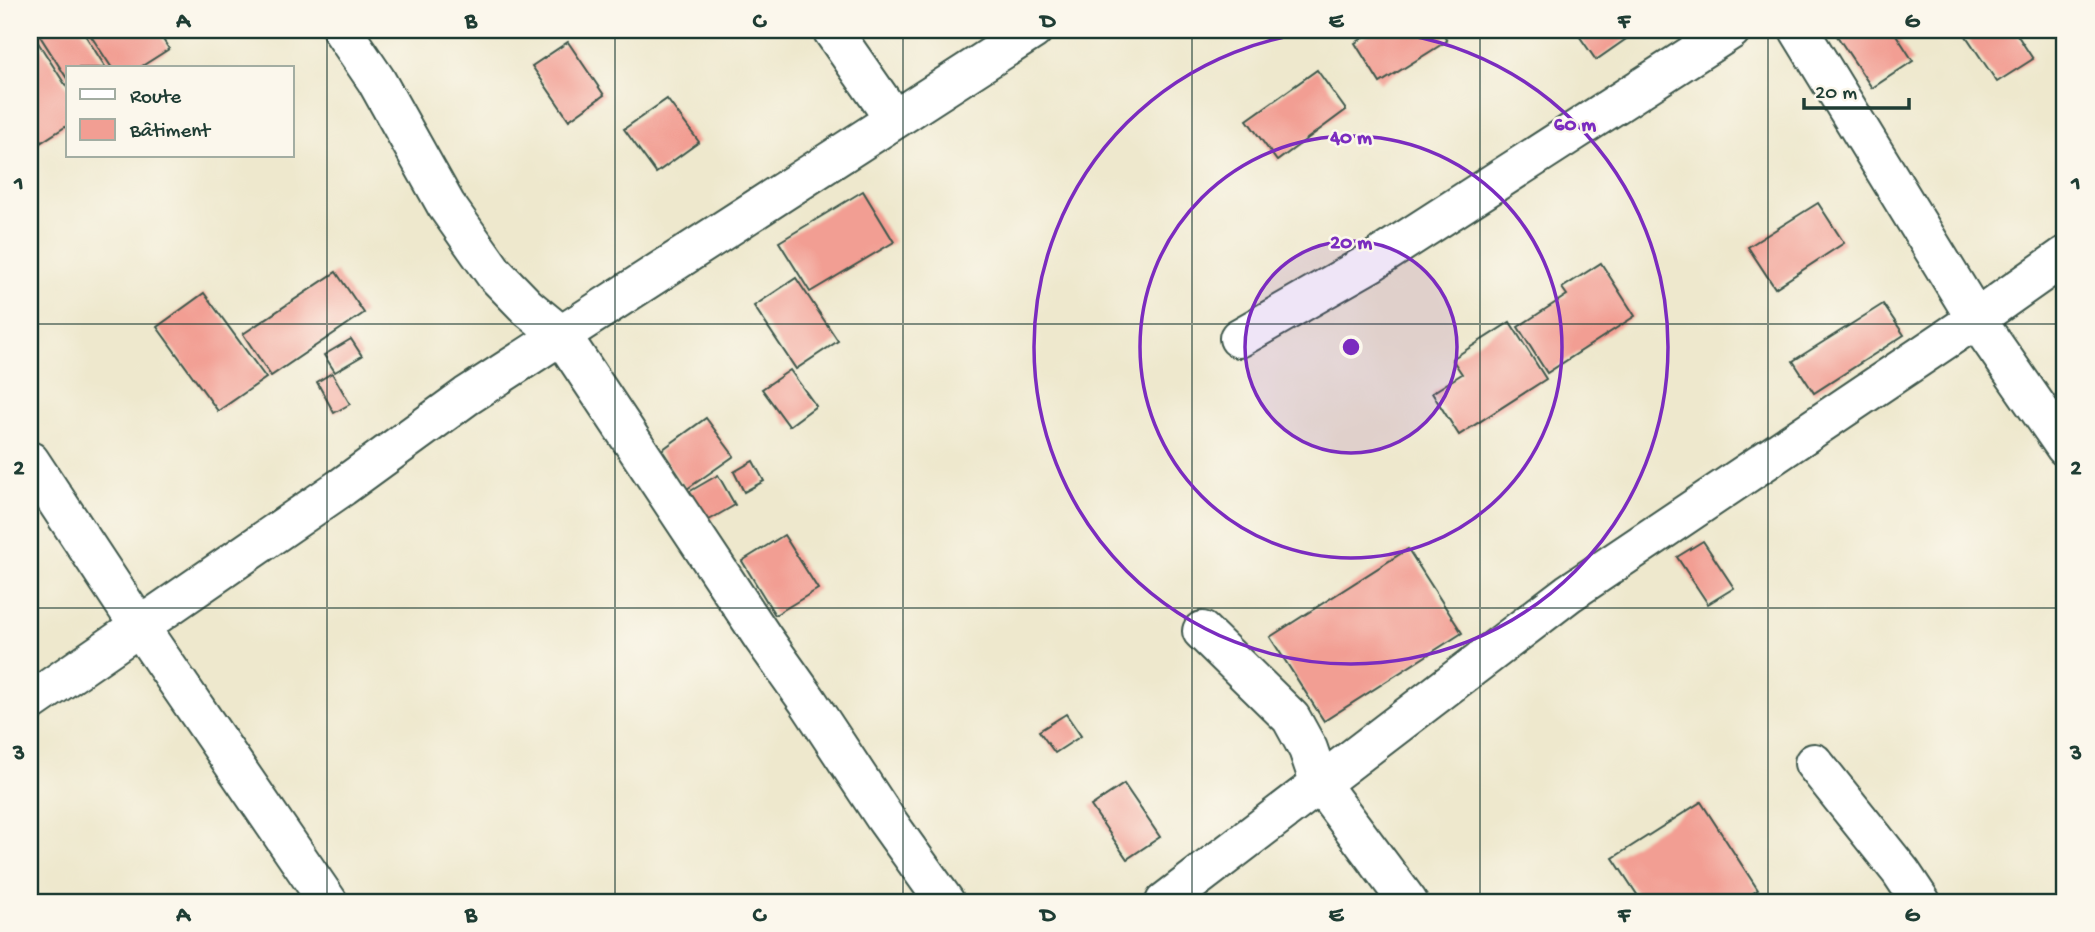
<svg xmlns="http://www.w3.org/2000/svg" width="2095" height="932" font-family="'Gochi Hand',sans-serif">
	<style>
		.building { fill: #f29e93 }
		.lines { fill: none; stroke-linecap: round; stroke-linejoin: round }
		.minor-casing { stroke: #3e574b; stroke-width: 42 }
		.minor { stroke: #fff; stroke-width: 38 }
		.grid { fill: none; stroke: #1f3d34; stroke-width: 2; stroke-opacity: 0.55 }
		.ring { fill: none; stroke: #7b2cbf; stroke-width: 3.5 }
		.centre { fill: #7b2cbf; stroke: #fbf7ec; stroke-width: 3.5 }
		.ring-label { font-size: 21px; text-anchor: middle; font-weight: bold; fill: #7b2cbf; stroke: #fbf7ec; stroke-width: 5; stroke-linejoin: round; paint-order: stroke }
		.neatline { fill: none; stroke: #1f3d34; stroke-width: 2.5 }
		.grid-label { font-size: 23px; text-anchor: middle; font-weight: bold; fill: #1f3d34 }
	</style>
	<rect width="100%" height="100%" fill="#fbf7ec"/>
	<filter id="ink" filterUnits="userSpaceOnUse"><feTurbulence type="fractalNoise" baseFrequency=".0143" numOctaves="2"/><feDisplacementMap in="SourceGraphic" scale="14" xChannelSelector="R" yChannelSelector="G"/><feConvolveMatrix kernelMatrix="1 2 1 2 8 2 1 2 1" color-interpolation-filters="sRGB"/></filter>
	<filter id="wash" filterUnits="userSpaceOnUse"><feTurbulence type="fractalNoise" baseFrequency=".00686" numOctaves="4" result="noise"/><feDisplacementMap in="SourceGraphic" scale="28" xChannelSelector="R" yChannelSelector="G"/><feGaussianBlur stdDeviation="1.57" result="paint"/><feColorMatrix in="noise" values="0 0 0 0 0 0 0 0 0 0 0 0 0 0 0 0 0 1.4 0 .05"/><feComposite in="paint" operator="in"/></filter>
	<g filter="url(#wash)">
		<rect width="100%" height="100%" fill="#eee8cd"/>
		<g id="blocks">
			<g class="building">
				<path d="M 30,30 L 68,89 L 68,125 L 37,145 L 30,134 Z"/>
				<path d="M 43,30 L 82,30 L 106,68 L 68,68 L 68,80 L 38,33 Z"/>
				<path d="M 87,30 L 157,30 L 169,49 L 139,68 L 112,68 Z"/>
				<path d="M 1376,30 L 1440,30 L 1447,41 L 1380,83 L 1355,43 Z"/>
				<path d="M 1575,30 L 1639,30 L 1596,60 Z"/>
				<path d="M 1833,30 L 1893,30 L 1913,61 L 1872,88 Z"/>
				<path d="M 1969,30 L 2014,30 L 2033,59 L 1997,82 L 1964,33 Z"/>
				<path d="M 568,42 L 604,95 L 569,120 L 532,66 Z"/>
				<path d="M 1317,70 L 1346,110 L 1277,161 L 1247,120 Z"/>
				<path d="M 667,99 L 699,142 L 656,173 L 624,129 Z"/>
				<path d="M 863,191 L 894,242 L 810,292 L 779,242 Z"/>
				<path d="M 1818,203 L 1844,243 L 1775,288 L 1748,247 Z"/>
				<path d="M 1601,263 L 1635,316 L 1547,373 L 1518,327 L 1567,295 L 1562,288 Z"/>
				<path d="M 336,272 L 364,313 L 271,376 L 243,334 Z"/>
				<path d="M 796,278 L 838,341 L 796,369 L 754,306 Z"/>
				<path d="M 204,293 L 266,378 L 218,411 L 157,327 Z"/>
				<path d="M 1883,304 L 1904,335 L 1814,393 L 1793,361 Z"/>
				<path d="M 1510,322 L 1546,379 L 1459,435 L 1432,393 L 1462,374 L 1452,359 Z"/>
				<path d="M 351,339 L 362,356 L 335,372 L 324,355 Z"/>
				<path d="M 790,370 L 816,406 L 789,426 L 762,389 Z"/>
				<path d="M 332,373 L 350,404 L 334,413 L 317,382 Z"/>
				<path d="M 706,418 L 734,456 L 687,489 L 659,452 Z"/>
				<path d="M 753,461 L 764,481 L 744,492 L 734,472 Z"/>
				<path d="M 718,475 L 735,505 L 704,523 L 687,493 Z"/>
				<path d="M 784,535 L 818,589 L 775,615 L 742,561 Z"/>
				<path d="M 1703,541 L 1734,588 L 1708,604 L 1677,557 Z"/>
				<path d="M 1408,549 L 1462,633 L 1324,721 L 1270,637 Z"/>
				<path d="M 1066,714 L 1081,736 L 1055,753 L 1039,731 Z"/>
				<path d="M 1124,784 L 1160,837 L 1127,859 L 1091,806 Z"/>
				<path d="M 1701,802 L 1758,890 L 1738,902 L 1642,902 L 1613,858 Z"/>
			</g>
		</g>
	</g>
	<g filter="url(#ink)">
		<use href="#blocks" fill-opacity="0" stroke="#3e574b" stroke-width="2"/>
		<g class="lines">
			<defs>
				<g id="minor">
					<path d="M 342,30 L 376,80 L 446,205 L 494,273 L 527,307 L 562,336 L 763,638 L 807,700 L 885,818 L 945,902"/>
					<path d="M 832,30 L 894,119"/>
					<path d="M 1799,30 L 1976,319 L 2065,447"/>
					<path d="M 1239,338 L 1370,263 L 1731,30"/>
					<path d="M 30,461 L 139,626 L 328,902"/>
					<path d="M 1202,631 L 1291,718 L 1308,749 L 1320,784 L 1408,902"/>
					<path d="M 30,702 L 342,487 L 467,396 L 1033,30"/>
					<path d="M 1814,763 L 1901,872 L 1921,902"/>
					<path d="M 1165,902 L 1569,593 L 1976,319 L 2065,256"/>
				</g>
			</defs>
			<use href="#minor" class="minor-casing"/>
			<use href="#minor" class="minor"/>
		</g>
	</g>
	<path class="grid" d="M 327,30 L 327,902M 615,30 L 615,902M 903,30 L 903,902M 1192,30 L 1192,902M 1480,30 L 1480,902M 1768,30 L 1768,902M 30,324 L 2065,324M 30,608 L 2065,608"/>
	<circle cx="1351" cy="347" r="106" fill="#7b2cbf" fill-opacity=".12"/>
	<g class="ring">
		<circle cx="1351" cy="347" r="106"/>
		<circle cx="1351" cy="347" r="211"/>
		<circle cx="1351" cy="347" r="317"/>
	</g>
	<circle cx="1351" cy="347" r="10" class="centre"/>
	<g class="ring-label">
		<text x="1575" y="130">60 m</text>
		<text x="1351" y="143">40 m</text>
		<text x="1351" y="248">20 m</text>
	</g>
	<rect width="2095" height="932" fill="none" stroke="#fbf7ec" stroke-width="77"/>
	<rect x="66" y="66" width="228" height="91" fill="#fbf7ec" stroke="#a3ada2" stroke-width="2"/>
	<rect x="80" y="89" width="35" height="10" fill="#ffffff" stroke="#a3ada2" stroke-width="2"/>
	<text x="130" y="102" font-size="21" fill="#1f3d34">Route</text>
	<rect x="80" y="119" width="35" height="21" fill="#f29e93" stroke="#a3ada2" stroke-width="2"/>
	<text x="130" y="136" font-size="21" fill="#1f3d34">Bâtiment</text>
	<path d="M1804 98v10h105v-10" fill="none" stroke="#1f3d34" stroke-width="3.5"/>
	<text x="1815" y="98" font-size="21" fill="#1f3d34" stroke="#fbf7ec" stroke-width="5" paint-order="stroke">20 m</text>
	<rect x="38" y="38" width="2018" height="856" class="neatline"/>
	<g class="grid-label">
		<text x="183" y="27">A</text>
		<text x="471" y="27">B</text>
		<text x="759" y="27">C</text>
		<text x="1048" y="27">D</text>
		<text x="1336" y="27">E</text>
		<text x="1624" y="27">F</text>
		<text x="1912" y="27">G</text>
		<text x="19" y="189">1</text>
		<text x="2076" y="189">1</text>
		<text x="19" y="474">2</text>
		<text x="2076" y="474">2</text>
		<text x="19" y="759">3</text>
		<text x="2076" y="759">3</text>
		<text x="183" y="921">A</text>
		<text x="471" y="921">B</text>
		<text x="759" y="921">C</text>
		<text x="1048" y="921">D</text>
		<text x="1336" y="921">E</text>
		<text x="1624" y="921">F</text>
		<text x="1912" y="921">G</text>
	</g>
</svg>
